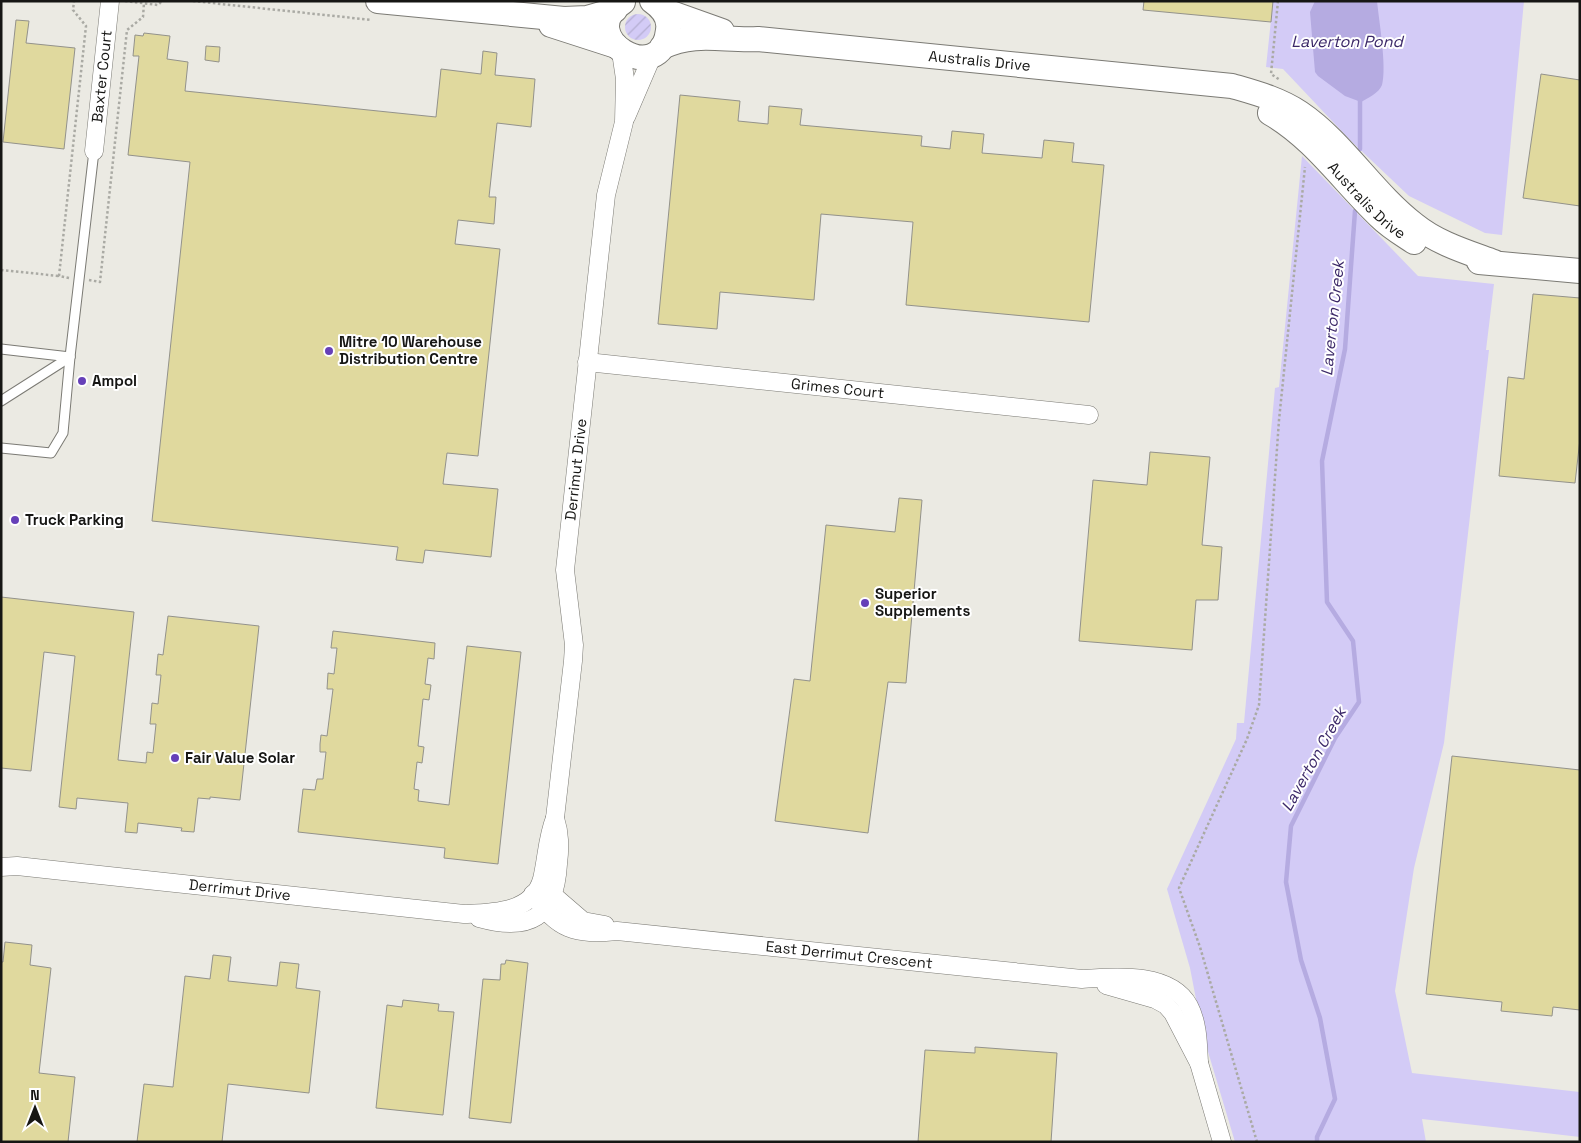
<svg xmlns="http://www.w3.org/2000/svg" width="1581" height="1143" font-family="'Space Grotesk',sans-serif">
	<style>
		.green { fill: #d3cbf6 }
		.garden { fill: url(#garden-furrows) }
		.water { fill: #b5abe1 }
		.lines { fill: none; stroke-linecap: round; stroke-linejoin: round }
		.stream { stroke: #b5abe1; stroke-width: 4.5 }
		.building { fill: #e0d99e; stroke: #93928b }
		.lane-casing { stroke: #7b7a74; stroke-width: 11 }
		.street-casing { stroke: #7b7a74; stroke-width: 19 }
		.secondary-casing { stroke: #7b7a74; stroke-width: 26 }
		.path { stroke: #aaaaa4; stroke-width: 2.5; stroke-dasharray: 2.5 2.5; stroke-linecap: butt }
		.lane { stroke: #fff; stroke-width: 9 }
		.street { stroke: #fff; stroke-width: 18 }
		.secondary { stroke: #fff; stroke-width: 24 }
		.poi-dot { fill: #6640b8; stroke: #fff; stroke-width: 2 }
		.labels { text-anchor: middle; stroke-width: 4; stroke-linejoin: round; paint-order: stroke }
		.street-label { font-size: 15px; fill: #161614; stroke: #fff }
		.poi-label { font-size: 15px; font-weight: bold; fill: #161614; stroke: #fff; text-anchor: start }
		.water-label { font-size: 16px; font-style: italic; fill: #3b2868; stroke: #fff }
	</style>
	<defs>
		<pattern id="garden-furrows" width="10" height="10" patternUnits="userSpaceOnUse" patternTransform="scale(1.25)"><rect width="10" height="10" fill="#d3cbf6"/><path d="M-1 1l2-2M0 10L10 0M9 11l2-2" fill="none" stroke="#b4aed2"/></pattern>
	</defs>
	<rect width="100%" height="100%" fill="#ebeae3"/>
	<g class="green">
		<path d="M 1273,1 L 1524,1 L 1502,235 L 1485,233 L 1409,196 L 1351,141 L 1283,69 L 1266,67 Z"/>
		<path d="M 1302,156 L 1418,276 L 1494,284 L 1486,350 L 1489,350 L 1444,743 L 1414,868 L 1395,991 L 1412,1073 L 1580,1092 L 1580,1137 L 1422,1119 L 1426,1142 L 1235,1142 L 1203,1035 L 1190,968 L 1167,889 L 1236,739 L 1237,723 L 1244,723 L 1275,388 L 1279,387 Z"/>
	</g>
	<circle class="garden" cx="638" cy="27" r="13"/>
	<path class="water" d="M 1315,1 L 1377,1 C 1379,21 1387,67 1382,85 C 1379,93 1368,98 1361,102 L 1345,96 L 1318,76 L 1315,72 L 1310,12 Z"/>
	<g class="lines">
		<g class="stream">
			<path d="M 1360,149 L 1360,97"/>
			<path d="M 1317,1142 L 1317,1137 L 1335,1099 L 1320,1018 L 1301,960 L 1286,882 L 1291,826 L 1335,738 L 1359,702 L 1353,641 L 1327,602 L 1322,461 L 1345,349 L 1355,211"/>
		</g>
	</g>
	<g class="building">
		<path d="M 1144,1 L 1273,1 L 1271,22 L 1143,10 Z"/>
		<path d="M 16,20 L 29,21 L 26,43 L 75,48 L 64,149 L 3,142 Z"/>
		<path d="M 144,33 L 170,36 L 167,59 L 188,62 L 185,91 L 436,117 L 441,69 L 481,74 L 483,51 L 497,53 L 495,75 L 535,79 L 531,127 L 497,123 L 489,197 L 496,197 L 494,224 L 458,220 L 455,244 L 500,249 L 478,456 L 447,453 L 443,484 L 498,489 L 491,557 L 425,550 L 423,563 L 396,560 L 398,547 L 152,521 L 190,162 L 128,155 L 139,56 L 133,56 L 135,35 L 143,36 Z"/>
		<path d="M 206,46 L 220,47 L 219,62 L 205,60 Z"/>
		<path d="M 1541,74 L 1580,80 L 1580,206 L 1523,198 Z"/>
		<path d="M 680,95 L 740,101 L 738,121 L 768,124 L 769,106 L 802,109 L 800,125 L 922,136 L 921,146 L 950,149 L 952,131 L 984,134 L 982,153 L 1042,158 L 1044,140 L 1074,143 L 1072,162 L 1104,165 L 1089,322 L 906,305 L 913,222 L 821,214 L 814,300 L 720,292 L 717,329 L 658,324 Z"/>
		<path d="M 1533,294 L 1580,298 L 1580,439 L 1575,483 L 1499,476 L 1508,377 L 1524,379 Z"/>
		<path d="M 1150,452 L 1210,457 L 1202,545 L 1222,547 L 1218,600 L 1196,600 L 1192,650 L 1079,641 L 1093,480 L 1147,485 Z"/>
		<path d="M 899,498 L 922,500 L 906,683 L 888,682 L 868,833 L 775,821 L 794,679 L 810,681 L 826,525 L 895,532 Z"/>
		<path d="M 1,597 L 134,612 L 118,760 L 146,763 L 147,752 L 153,753 L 156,724 L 150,724 L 151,714 L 152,703 L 158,704 L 161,675 L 156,675 L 158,654 L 163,655 L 168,616 L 259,626 L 240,800 L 210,797 L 210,799 L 198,798 L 194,832 L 181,831 L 182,828 L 138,823 L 137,833 L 125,832 L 128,803 L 77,798 L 76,809 L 59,807 L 75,656 L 44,652 L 31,771 L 1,768 Z"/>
		<path d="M 333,631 L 435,643 L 434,659 L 428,658 L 425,684 L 431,685 L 429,700 L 423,699 L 418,746 L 424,747 L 422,763 L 417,762 L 414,789 L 419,790 L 418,801 L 449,805 L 467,646 L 521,652 L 498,864 L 444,858 L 445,848 L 298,832 L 303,789 L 315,790 L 317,779 L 323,779 L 326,752 L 320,752 L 320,744 L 321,735 L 327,736 L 333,689 L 327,689 L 328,673 L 334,674 L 337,648 L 331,648 Z"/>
		<path d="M 1452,756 L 1580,770 L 1580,1010 L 1553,1007 L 1552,1016 L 1501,1011 L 1502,1002 L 1426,994 Z"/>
		<path d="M 5,942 L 32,945 L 30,965 L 51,968 L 39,1073 L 75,1077 L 68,1142 L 1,1142 L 1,962 L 3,962 Z"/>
		<path d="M 213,955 L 231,957 L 228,981 L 277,986 L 280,962 L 299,964 L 296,988 L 320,991 L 309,1093 L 228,1084 L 222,1142 L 137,1142 L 144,1084 L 173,1087 L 185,976 L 210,979 Z"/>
		<path d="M 506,960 L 528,963 L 511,1123 L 469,1118 L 483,979 L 500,980 L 501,964 L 505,964 Z"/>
		<path d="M 403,1000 L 439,1004 L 438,1011 L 454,1012 L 443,1115 L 376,1108 L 387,1005 L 402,1007 Z"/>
		<path d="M 975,1047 L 1057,1053 L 1051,1142 L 918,1142 L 925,1050 L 975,1053 Z"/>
	</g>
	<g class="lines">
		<defs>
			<g id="lane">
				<path d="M 1,349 L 70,357 L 94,151"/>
				<path d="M 1,401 L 70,357"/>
				<path d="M 1,448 L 51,453 L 63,433 L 70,357"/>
			</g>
			<g id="street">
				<path d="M 626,117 L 653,54"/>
				<path id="s1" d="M 94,151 L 110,1"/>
				<path id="s2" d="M 587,362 L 1089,415"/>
				<path id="s3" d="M 1,867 L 17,866 L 72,872 L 464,914 C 492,913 533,913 542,879 C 547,858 547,838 555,818 L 573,661 L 574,645 L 565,570 L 606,195 L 624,122 L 625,79 L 621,52"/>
				<path id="s4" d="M 533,894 C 557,930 575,935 617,931 L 1082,979 C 1114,977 1170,971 1189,1006 C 1198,1023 1198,1044 1199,1063"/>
				<path d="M 543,895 L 554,896 L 583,921 L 605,925"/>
				<path d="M 479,918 C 530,932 555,918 558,864 C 560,847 560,834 555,818"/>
				<path d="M 1106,985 L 1155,999 L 1166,1005 L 1173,1013 L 1199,1063 L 1222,1142"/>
			</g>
			<g id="secondary">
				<path d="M 378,1 L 564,19 L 587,18 L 615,10"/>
				<path d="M 623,2 C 571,36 662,91 668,30 C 670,18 662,8 652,1"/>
				<path d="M 663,10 L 722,31"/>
				<path d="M 551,25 L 616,46"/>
				<path id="s5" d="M 662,47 C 696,31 723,41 758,39 L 1232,86 C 1256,93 1279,99 1300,113 C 1343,142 1373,193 1415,225 C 1437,243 1467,252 1494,262"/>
				<path id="s6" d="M 1270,113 C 1314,138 1344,183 1380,217 C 1390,227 1402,234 1414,242"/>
				<path d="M 1479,262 L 1580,271"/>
			</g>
		</defs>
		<use href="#lane" class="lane-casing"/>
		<use href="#street" class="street-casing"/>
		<use href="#secondary" class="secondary-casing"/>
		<g class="path">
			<path d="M 125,1 L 158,5 L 162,1"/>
			<path d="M 193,1 L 372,20"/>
			<path d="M 1278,1 L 1271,74 L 1280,80"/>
			<path d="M 1,270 L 59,276"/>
			<path d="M 69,278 L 59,276 L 86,26 L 73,10 L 74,1"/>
			<path d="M 89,280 L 100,282 L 127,30 L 143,17 L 144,3"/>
			<path d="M 1257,1142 L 1200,947 L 1179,888 L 1247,739 L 1259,705 L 1279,420 L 1305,167"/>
		</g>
		<use href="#lane" class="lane"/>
		<use href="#street" class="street"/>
		<use href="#secondary" class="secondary"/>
	</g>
	<g class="poi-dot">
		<circle cx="329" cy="351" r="5"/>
		<circle cx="82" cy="381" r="5"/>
		<circle cx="15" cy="520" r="5"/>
		<circle cx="865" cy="603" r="5"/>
		<circle cx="175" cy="758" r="5"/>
	</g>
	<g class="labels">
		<g class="street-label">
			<text dy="5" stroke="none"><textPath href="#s5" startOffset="320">Australis Drive</textPath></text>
			<text dy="5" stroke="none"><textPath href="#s1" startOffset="75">Baxter Court</textPath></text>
			<text dy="5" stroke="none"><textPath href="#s6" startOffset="131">Australis Drive</textPath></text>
			<text dy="5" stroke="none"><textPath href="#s2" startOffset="252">Grimes Court</textPath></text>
			<text dy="5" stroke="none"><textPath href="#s3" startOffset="971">Derrimut Drive</textPath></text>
			<text dy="5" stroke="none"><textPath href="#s3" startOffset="240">Derrimut Drive</textPath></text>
			<text dy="5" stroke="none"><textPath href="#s4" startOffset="332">East Derrimut Crescent</textPath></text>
		</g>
		<g class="poi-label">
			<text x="339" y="347">Mitre 10 Warehouse<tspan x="339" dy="17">Distribution Centre</tspan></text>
			<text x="92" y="386">Ampol</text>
			<text x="25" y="525">Truck Parking</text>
			<text x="875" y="599">Superior<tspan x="875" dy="17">Supplements</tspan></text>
			<text x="185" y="763">Fair Value Solar</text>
		</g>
		<g class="water-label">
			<text x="1347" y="47">Laverton Pond</text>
			<text transform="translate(1332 318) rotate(-84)" y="6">Laverton Creek</text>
			<text transform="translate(1313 759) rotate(-61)" y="6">Laverton Creek</text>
		</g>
	</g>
	<rect width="1581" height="1143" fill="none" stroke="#161614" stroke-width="5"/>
	<g transform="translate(35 1108)" stroke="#ffffff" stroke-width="4" paint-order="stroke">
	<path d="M0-4L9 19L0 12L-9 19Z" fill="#161614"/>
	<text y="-8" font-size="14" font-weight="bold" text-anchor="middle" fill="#161614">N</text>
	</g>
</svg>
